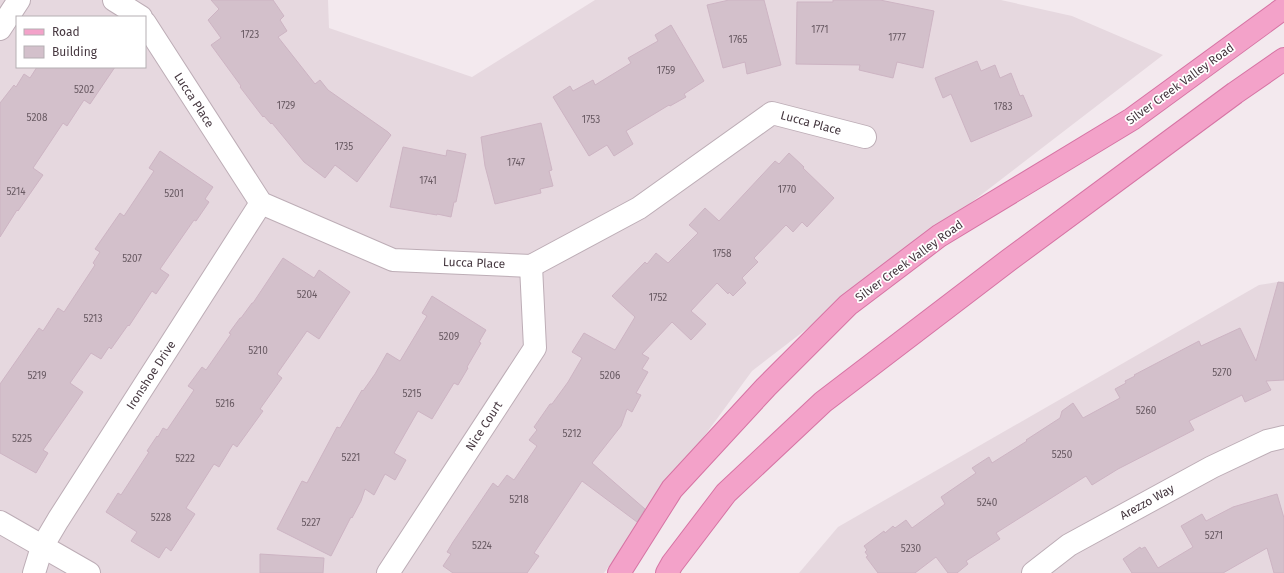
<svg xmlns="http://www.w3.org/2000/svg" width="1284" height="573" font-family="'Fira Sans',sans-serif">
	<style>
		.residential { fill: #e6d8df; fill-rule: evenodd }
		.building { fill: #d3c0cb; stroke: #cdb4c3 }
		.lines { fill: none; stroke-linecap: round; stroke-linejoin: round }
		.minor-casing { stroke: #bdadb6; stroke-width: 24 }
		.major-casing { stroke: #d674a4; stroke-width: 24 }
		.minor { stroke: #fff; stroke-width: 22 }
		.major { stroke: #f3a2c9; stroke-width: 22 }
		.labels { text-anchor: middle; stroke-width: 3.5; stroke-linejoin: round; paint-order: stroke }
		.number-label { font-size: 10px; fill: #695a63 }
		.street-label { font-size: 12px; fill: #463840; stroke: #fff }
	</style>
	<rect width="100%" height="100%" fill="#f3e9ee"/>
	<g class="residential">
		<path d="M 0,0 L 328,0 L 329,28 L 472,77 L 595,0 L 1001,0 L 1072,16 L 1163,55 L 752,371 L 604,573 L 0,573 ZM 17,17 L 145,17 L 145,67 L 17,67 Z"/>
		<path d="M 1284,281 L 1284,573 L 799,573 L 838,527 L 1259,285 Z"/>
	</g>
	<g class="building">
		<path d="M 211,0 L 273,0 L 284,16 L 280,20 L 287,31 L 278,37 L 315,84 L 320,80 L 328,90 L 388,132 L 391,135 L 357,182 L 335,165 L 325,178 L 304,162 L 272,123 L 271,124 L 264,116 L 263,117 L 240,87 L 241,86 L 211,45 L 221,38 L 208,20 L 219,9 Z"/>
		<path d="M 729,0 L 764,0 L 781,65 L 747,74 L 745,62 L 723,68 L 707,5 Z"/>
		<path d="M 833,0 L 880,0 L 934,11 L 923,68 L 897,62 L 893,78 L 859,70 L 860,65 L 796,64 L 797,2 L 833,2 Z"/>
		<path d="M 671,25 L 704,81 L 684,94 L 686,97 L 670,106 L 669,105 L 626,131 L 633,144 L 614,156 L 607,145 L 589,156 L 553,97 L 570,86 L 573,91 L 593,80 L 595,85 L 631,63 L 628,58 L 658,41 L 655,35 Z"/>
		<path d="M 977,61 L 981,71 L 995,65 L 1000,78 L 1011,73 L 1020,96 L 1023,95 L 1032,116 L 971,142 L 951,94 L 943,98 L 935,78 Z"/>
		<path d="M 37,67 L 115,67 L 90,104 L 84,100 L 67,126 L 63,123 L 33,168 L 43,175 L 18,211 L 17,210 L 0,237 L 0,103 L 14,85 L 16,87 L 24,74 L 30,78 Z"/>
		<path d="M 541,123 L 552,170 L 549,171 L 553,186 L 540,189 L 541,193 L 495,204 L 485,166 L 481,137 Z"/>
		<path d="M 403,147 L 446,156 L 447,150 L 466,154 L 456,202 L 454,202 L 451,217 L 437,214 L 437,215 L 390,207 Z"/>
		<path d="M 160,151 L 213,187 L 205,199 L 209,202 L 196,221 L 194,220 L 160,269 L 169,275 L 156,294 L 152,291 L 129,326 L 128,325 L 111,349 L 109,347 L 101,359 L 91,353 L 70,383 L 83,392 L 43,450 L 48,453 L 36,473 L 0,453 L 0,384 L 39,328 L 43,331 L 58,308 L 64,312 L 95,265 L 93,263 L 100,252 L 95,249 L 120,213 L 124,216 L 154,171 L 149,168 Z"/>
		<path d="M 789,153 L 804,167 L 803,168 L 834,198 L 807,227 L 802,222 L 793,232 L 786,225 L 754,258 L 758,262 L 742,278 L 746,283 L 733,296 L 729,292 L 728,294 L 717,283 L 691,311 L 706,324 L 691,340 L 672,322 L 642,354 L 649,358 L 642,369 L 648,372 L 636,393 L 641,395 L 632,412 L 627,409 L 621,426 L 592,463 L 645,509 L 637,522 L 582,481 L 534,553 L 539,556 L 527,573 L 453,573 L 443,566 L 451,554 L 447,552 L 453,542 L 493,483 L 498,487 L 507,475 L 514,480 L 537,446 L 529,440 L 537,430 L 534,427 L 550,404 L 552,404 L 568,382 L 582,358 L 572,352 L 584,333 L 615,350 L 635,317 L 612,296 L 645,262 L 647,264 L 656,253 L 668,263 L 698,233 L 689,225 L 705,208 L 719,221 L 775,161 L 779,164 Z"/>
		<path d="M 283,258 L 314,278 L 319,270 L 350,292 L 319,339 L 307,331 L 277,374 L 282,378 L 260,409 L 263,411 L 237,447 L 233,444 L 219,467 L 214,464 L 186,508 L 195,514 L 171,551 L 166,547 L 159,558 L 131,541 L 137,532 L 106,512 L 118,493 L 121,495 L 149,452 L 147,451 L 157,436 L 158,437 L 163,428 L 167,430 L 194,390 L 188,386 L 202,367 L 206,370 L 231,334 L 229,333 L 240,318 L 241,318 L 252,303 L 253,303 Z"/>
		<path d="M 1278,282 L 1284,283 L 1284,380 L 1266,381 L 1271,390 L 1245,402 L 1242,395 L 1189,421 L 1194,430 L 1118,469 L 1092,485 L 1086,476 L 996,533 L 1000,539 L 966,561 L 968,564 L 957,573 L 948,573 L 936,557 L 915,573 L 878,573 L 866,557 L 868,556 L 865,552 L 867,550 L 864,546 L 884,531 L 885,533 L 893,526 L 895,528 L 906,520 L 912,528 L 945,504 L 941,497 L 976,473 L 972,468 L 989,457 L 992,463 L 1027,441 L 1026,440 L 1060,418 L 1062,411 L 1073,403 L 1083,418 L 1120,398 L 1115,389 L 1126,383 L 1125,381 L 1135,376 L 1134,375 L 1199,341 L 1201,346 L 1240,328 L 1256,361 Z"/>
		<path d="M 432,296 L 486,330 L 479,342 L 481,343 L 467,367 L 468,368 L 458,385 L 454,383 L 432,419 L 418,411 L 394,453 L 406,460 L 395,480 L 385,474 L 374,495 L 365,489 L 361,501 L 352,518 L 351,517 L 331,556 L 277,529 L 302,481 L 307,483 L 337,427 L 340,428 L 362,390 L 363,391 L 375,374 L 387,353 L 400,361 L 427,316 L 422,313 Z"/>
		<path d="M 1277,494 L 1284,518 L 1284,573 L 1274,573 L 1267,548 L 1223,573 L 1132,573 L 1123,559 L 1140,547 L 1141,549 L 1145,547 L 1158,568 L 1193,547 L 1181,526 L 1202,514 L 1206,521 L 1233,507 Z"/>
		<path d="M 260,554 L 324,558 L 323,573 L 260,573 Z"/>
	</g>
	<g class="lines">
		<defs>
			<g id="minor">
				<path d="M 114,0 L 141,17"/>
				<path d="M 145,23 L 261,203 L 393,260 L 531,266 L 639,208 L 772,113 L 865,137"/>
				<path d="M 0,29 L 19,0"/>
				<path d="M 0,522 L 89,573"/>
				<path d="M 34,573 L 42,547 L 58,520 L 261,203"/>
				<path d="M 388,573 L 535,348 L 531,266"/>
				<path d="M 1033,573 L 1069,545 L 1212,467 L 1267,441 L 1284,437"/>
			</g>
			<g id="major">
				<path d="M 619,573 L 672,489 L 766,387 L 848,305 L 939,236 L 1132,119 L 1284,8"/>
				<path d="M 667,573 L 672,564 L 726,493 L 823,402 L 1009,260 L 1235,93 L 1284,59"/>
			</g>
		</defs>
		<use href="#minor" class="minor-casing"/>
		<use href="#major" class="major-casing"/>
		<use href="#minor" class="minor"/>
		<use href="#major" class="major"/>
	</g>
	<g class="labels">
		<g class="number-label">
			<text x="820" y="33">1771</text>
			<text x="250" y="38">1723</text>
			<text x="897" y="41">1777</text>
			<text x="738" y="43">1765</text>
			<text x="666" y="74">1759</text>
			<text x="84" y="93">5202</text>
			<text x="286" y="109">1729</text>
			<text x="1003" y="110">1783</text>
			<text x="37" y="121">5208</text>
			<text x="591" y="123">1753</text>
			<text x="344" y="150">1735</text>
			<text x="516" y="166">1747</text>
			<text x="428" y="184">1741</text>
			<text x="787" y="193">1770</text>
			<text x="16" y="195">5214</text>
			<text x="174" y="197">5201</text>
			<text x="722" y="257">1758</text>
			<text x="132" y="262">5207</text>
			<text x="307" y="298">5204</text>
			<text x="658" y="301">1752</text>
			<text x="93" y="322">5213</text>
			<text x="449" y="340">5209</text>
			<text x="258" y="354">5210</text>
			<text x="1222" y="376">5270</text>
			<text x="37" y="379">5219</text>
			<text x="610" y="379">5206</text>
			<text x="412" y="397">5215</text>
			<text x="225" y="407">5216</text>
			<text x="1146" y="414">5260</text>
			<text x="572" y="437">5212</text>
			<text x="22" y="442">5225</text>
			<text x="1062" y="458">5250</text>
			<text x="351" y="461">5221</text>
			<text x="185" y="462">5222</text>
			<text x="519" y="503">5218</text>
			<text x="987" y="506">5240</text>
			<text x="161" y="521">5228</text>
			<text x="311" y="526">5227</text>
			<text x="1214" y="539">5271</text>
			<text x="482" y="549">5224</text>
			<text x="911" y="552">5230</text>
		</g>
		<g class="street-label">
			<text transform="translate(1180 84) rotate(-36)" y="4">Silver Creek Valley Road</text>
			<text transform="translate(194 100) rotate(57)" y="4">Lucca Place</text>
			<text transform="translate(811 123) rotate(15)" y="4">Lucca Place</text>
			<text transform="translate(909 261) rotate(-36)" y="4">Silver Creek Valley Road</text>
			<text transform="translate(474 263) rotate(2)" y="4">Lucca Place</text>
			<text transform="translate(151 375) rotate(-57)" y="4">Ironshoe Drive</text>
			<text transform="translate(484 426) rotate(-57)" y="4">Nice Court</text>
			<text transform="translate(1147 502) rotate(-29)" y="4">Arezzo Way</text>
		</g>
	</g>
	<rect x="16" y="16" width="130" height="52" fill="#ffffff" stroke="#b5afb3"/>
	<rect x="24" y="29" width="20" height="6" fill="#f3a2c9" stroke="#b5afb3"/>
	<text x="52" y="36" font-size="12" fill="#463840">Road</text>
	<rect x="24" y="46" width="20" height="12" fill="#d3c0cb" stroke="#b5afb3"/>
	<text x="52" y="56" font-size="12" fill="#463840">Building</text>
</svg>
